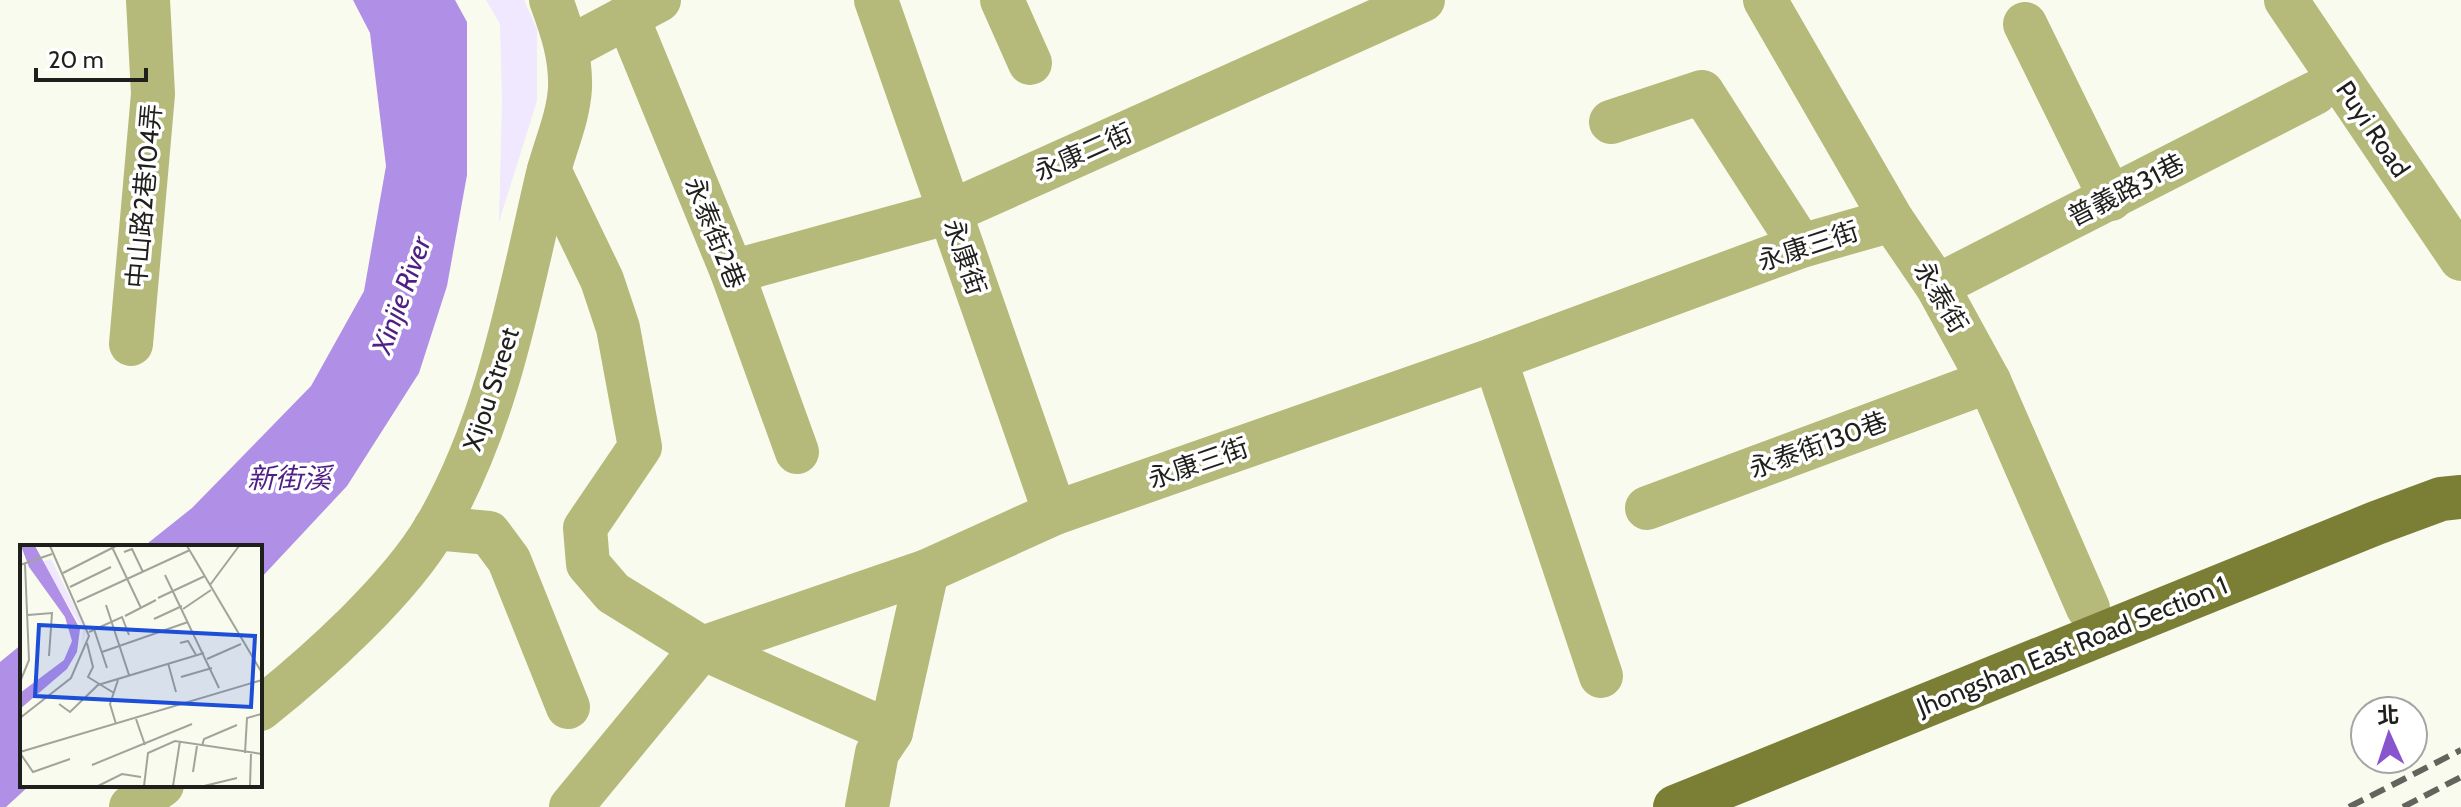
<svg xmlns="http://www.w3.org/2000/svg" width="2461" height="807" font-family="Cabin,'Noto Sans TC',sans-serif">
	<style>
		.green { fill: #efe8fe }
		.water { fill: #b08fe6 }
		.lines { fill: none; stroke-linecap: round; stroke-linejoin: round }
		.minor { stroke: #b5b979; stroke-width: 44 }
		.major { stroke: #7b7e35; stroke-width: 44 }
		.rail { stroke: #63645d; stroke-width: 6; stroke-dasharray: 16 8; stroke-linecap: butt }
		.labels { text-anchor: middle; stroke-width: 7; stroke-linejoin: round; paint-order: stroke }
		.street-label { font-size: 26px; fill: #1f201c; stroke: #fff }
		.water-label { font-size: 28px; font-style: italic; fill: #4f1f84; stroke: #fff }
		.inset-road { fill: none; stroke: #a2a39b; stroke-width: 2 }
		.view { fill: #1d4ed8; fill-opacity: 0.15; stroke: #1d4ed8; stroke-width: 4 }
		.inset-edge { fill: none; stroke: #1f201c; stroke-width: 4 }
	</style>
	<rect width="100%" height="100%" fill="#fafbef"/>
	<path class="green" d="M 486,0 L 524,0 L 537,29 L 537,101 L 499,222 L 502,101 L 500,24 Z"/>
	<g class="water">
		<path d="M 353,0 L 455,0 L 467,22 L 467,175 L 447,286 L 419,373 L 347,486 L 260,579 L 260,547 L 143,547 L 192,508 L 311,386 L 364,291 L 386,166 L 370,33 Z"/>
		<path d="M 22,644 L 22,785 L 30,785 L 6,807 L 0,807 L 0,662 Z"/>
	</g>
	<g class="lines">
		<g class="minor">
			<path d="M 876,0 L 1055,513"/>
			<path d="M 1002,0 L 1030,63"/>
			<path d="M 1765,0 L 1892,220 L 1937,286 L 1989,381 L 2088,608"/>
			<path d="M 2286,0 L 2461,259"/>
			<path d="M 627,16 L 732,272 L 797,452"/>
			<path d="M 2025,24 L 2111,199"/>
			<path d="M 569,48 L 659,0"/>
			<path d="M 1611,122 L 1702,92 L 1801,246"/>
			<path d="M 549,170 L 602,280 L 618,328 L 640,447 L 585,528 L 588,564 L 613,593 L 702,648 L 891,732"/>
			<path d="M 732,272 L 950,212 L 1423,0"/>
			<path d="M 1937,286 L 2315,93"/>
			<path d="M 131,344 L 153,94 L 148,0"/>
			<path d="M 1495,359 L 1601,676"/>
			<path d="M 1647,508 L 1989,381"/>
			<path d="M 435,528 L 489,533 L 509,560 L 568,707"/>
			<path d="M 260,709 C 318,663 399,590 436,527 C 497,422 519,298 546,182 C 553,150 568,121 570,88 C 571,56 562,30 551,0"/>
			<path d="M 131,807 L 162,785"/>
			<path d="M 571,807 L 702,648 L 927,571 L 1055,513 L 1495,359 L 1801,246 L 1892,220"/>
			<path d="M 867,807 L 877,753 L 891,732 L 927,571"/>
		</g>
		<path class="major" d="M 1675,807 L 2376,523 L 2441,499 L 2461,497"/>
		<g class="rail">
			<path d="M 2349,807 L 2461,750"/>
			<path d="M 2403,807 L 2461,777"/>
		</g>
	</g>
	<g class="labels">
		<g class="street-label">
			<text transform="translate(2373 129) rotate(56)" y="9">Puyi Road</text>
			<text transform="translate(1083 152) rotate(-24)" y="9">永康二街</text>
			<text transform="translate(2126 190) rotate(-27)" y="9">普義路31巷</text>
			<text transform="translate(144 196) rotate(-85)" y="9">中山路2巷104弄</text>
			<text transform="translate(715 233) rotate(68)" y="9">永泰街2巷</text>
			<text transform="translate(1808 246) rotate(-18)" y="9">永康三街</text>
			<text transform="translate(965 257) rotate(71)" y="9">永康街</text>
			<text transform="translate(1941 297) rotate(59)" y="9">永泰街</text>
			<text transform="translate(491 389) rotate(-72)" y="9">Xijou Street</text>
			<text transform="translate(1818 445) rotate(-20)" y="9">永泰街130巷</text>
			<text transform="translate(1198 463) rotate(-19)" y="9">永康三街</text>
			<text transform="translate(2072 646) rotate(-22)" y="9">Jhongshan East Road Section 1</text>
		</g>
		<g class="water-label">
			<text transform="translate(401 295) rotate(-70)" y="10">Xinjie River</text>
			<text x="289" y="488">新街溪</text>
		</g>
	</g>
	<g transform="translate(20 545)">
		<rect width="242" height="242" fill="#fafbef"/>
		<path d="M 31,14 L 66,85 L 62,102 L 63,84 L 21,17 Z" fill="#efe8fe"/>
		<path d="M 1,1 L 15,1 L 60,84 L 57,107 L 47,124 L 0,164 L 0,148 L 44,115 L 52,96 L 45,72 L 9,22 Z" fill="#b08fe6"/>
		<path class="inset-road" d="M 167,1 L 242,128M 92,2 L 121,63M 104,7 L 112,4 L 123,27M 0,20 L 32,9M 43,28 L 96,1M 145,30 L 199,143M 190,40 L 219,1M 50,42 L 91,22M 138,53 L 185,31M 57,57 L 170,5M 86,60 L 109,130M 163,64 L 191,45M 8,70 L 32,68 L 29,111M 105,71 L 136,55M 134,74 L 162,61M 74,84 L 87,123M 69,87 L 102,72 L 109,90M 67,98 L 73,122 L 68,132 L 94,148M 160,98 L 168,96 L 176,110M 82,107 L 168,77M 187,114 L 221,99M 148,118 L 156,147M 161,132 L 192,123M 0,137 L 9,115 L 5,19M 39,159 L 50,167 L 78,140 L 184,108M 0,173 L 51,133 L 69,91 L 30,1M 116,174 L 125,200M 96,179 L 90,159 L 98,135M 182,201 L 184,194 L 217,180M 0,207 L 242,135M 0,208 L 13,227 L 50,214M 225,208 L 227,173 L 241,169 L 241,209M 72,220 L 172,179M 173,227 L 177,201M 78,241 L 102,229 L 121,232M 124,241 L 128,208 L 155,196 L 242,209M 153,241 L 160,196M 184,241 L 217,233M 230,241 L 231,209"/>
		<path class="view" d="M 19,80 L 235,91 L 231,162 L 15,151 Z"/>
		<rect width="242" height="242" class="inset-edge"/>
	</g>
	<g transform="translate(2389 735) rotate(357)"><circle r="38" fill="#ffffff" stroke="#a5a6a4" stroke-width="2"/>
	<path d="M0-6L14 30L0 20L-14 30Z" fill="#8955ce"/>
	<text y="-12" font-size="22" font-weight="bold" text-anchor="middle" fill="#1f201c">北</text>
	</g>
	<path d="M36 68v12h110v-12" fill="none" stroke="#1f201c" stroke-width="4"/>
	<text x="48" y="68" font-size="24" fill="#1f201c" stroke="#ffffff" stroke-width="6" paint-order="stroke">20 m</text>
</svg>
